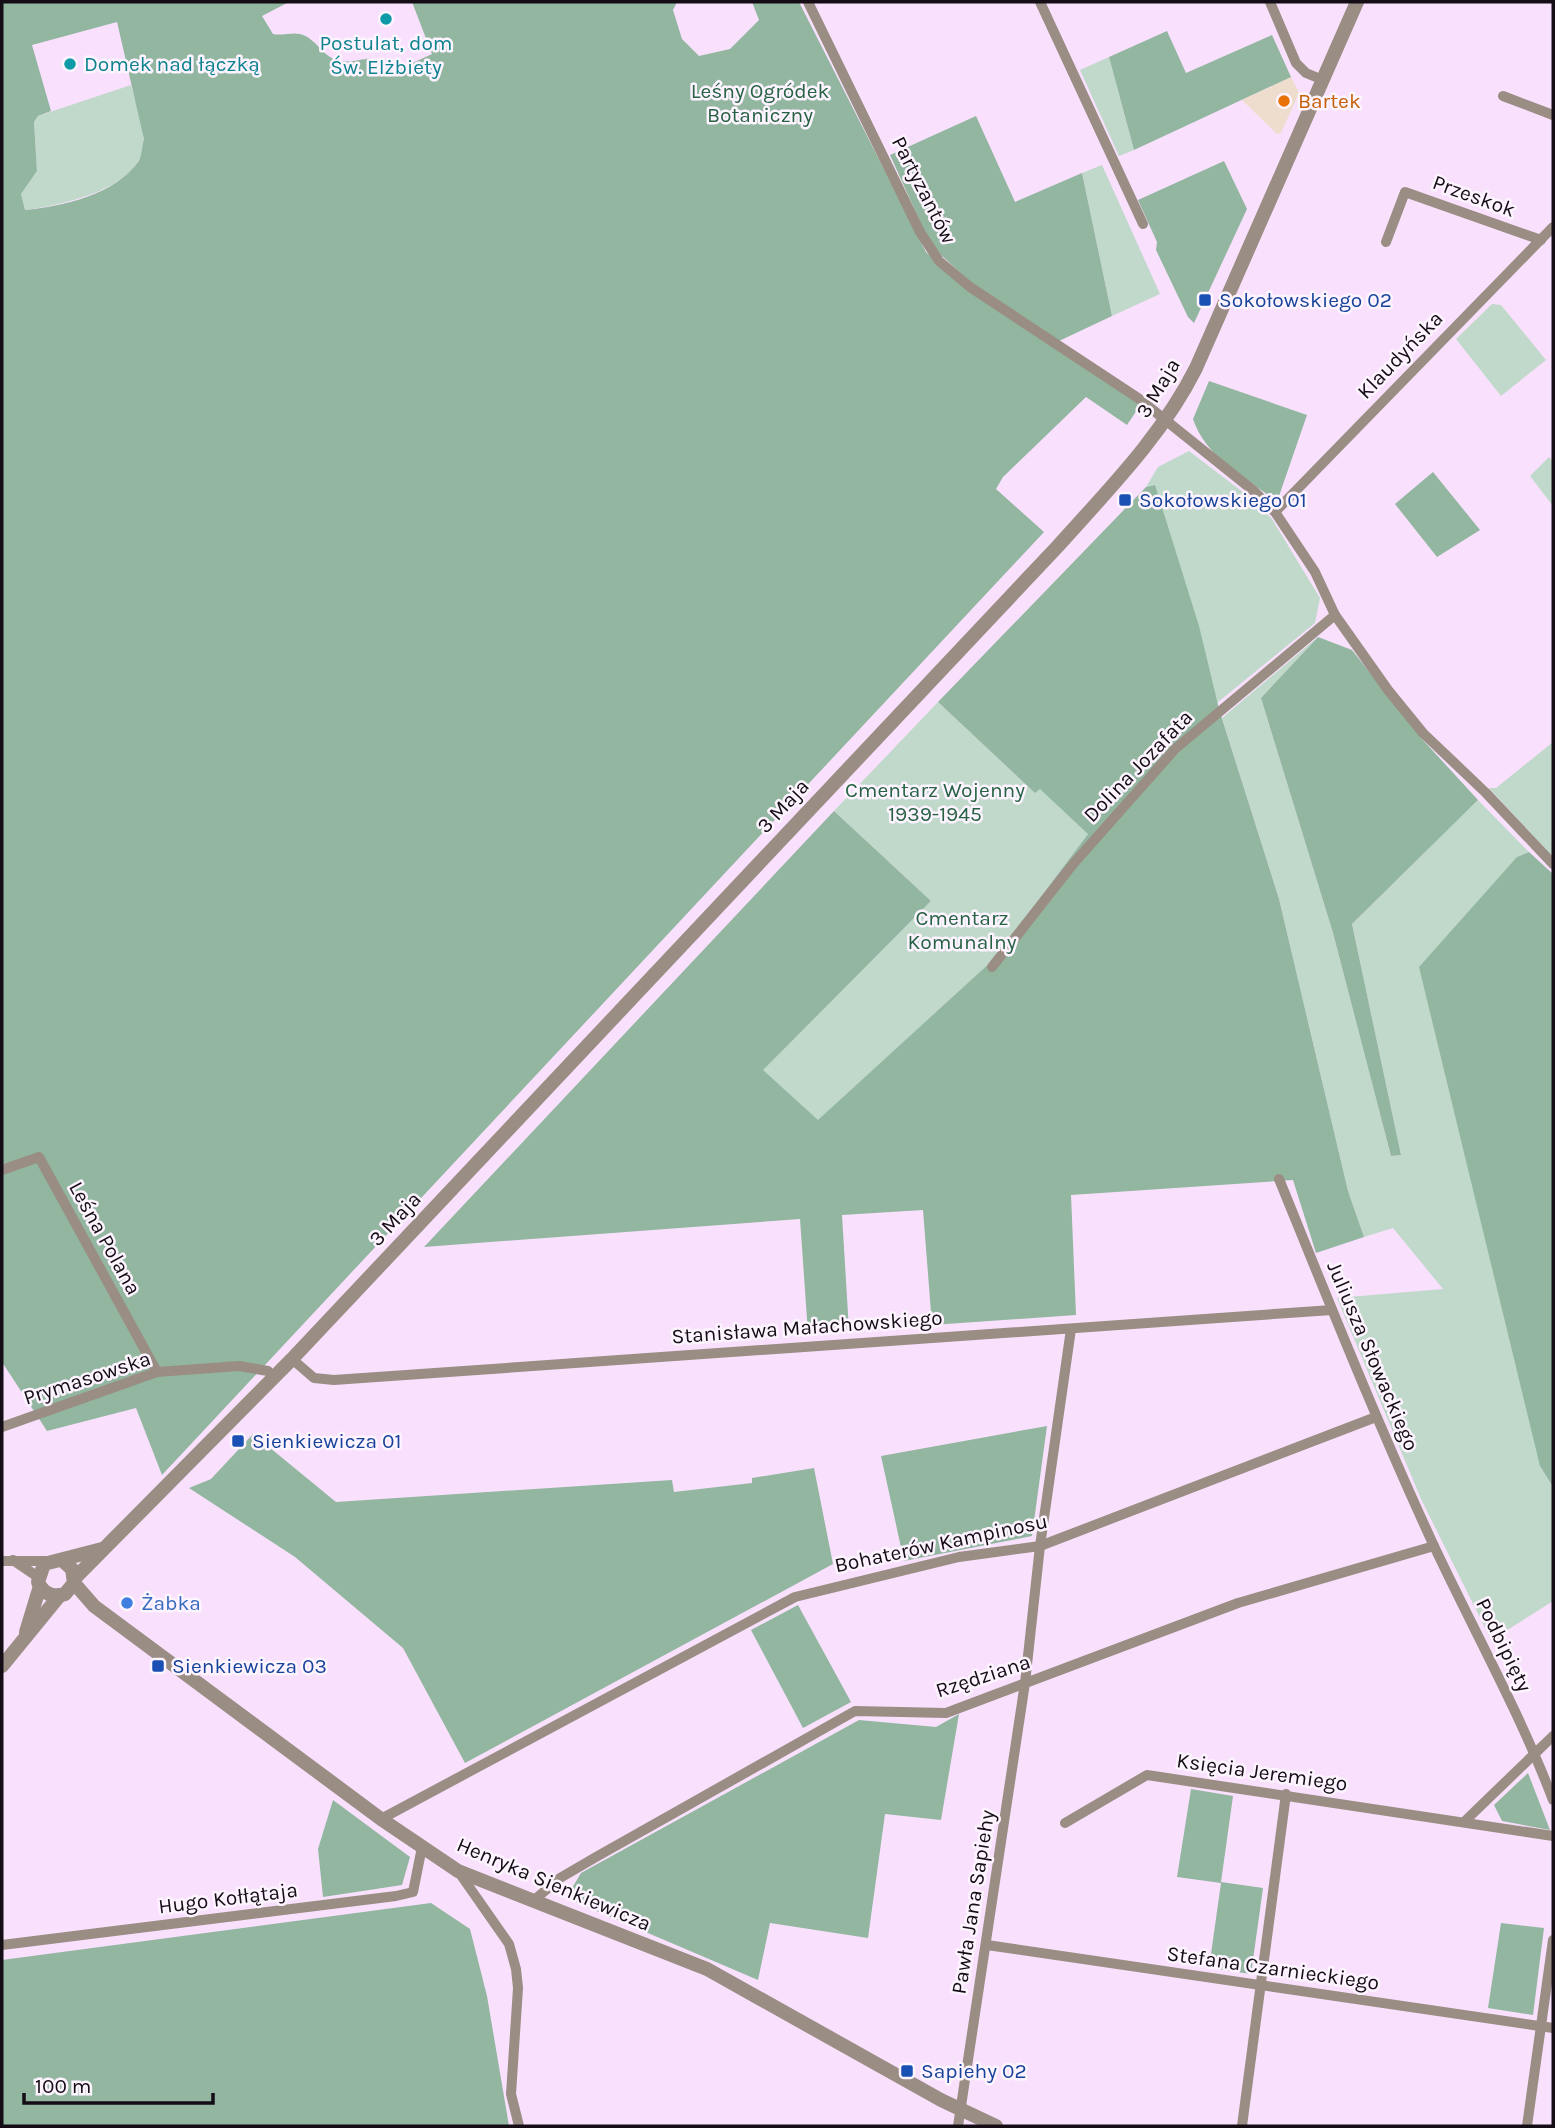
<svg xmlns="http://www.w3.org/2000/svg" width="1555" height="2128" font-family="Karla,sans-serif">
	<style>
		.commercial { fill: #edc }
		.green { fill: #c0d9ca }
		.forest { fill: #92b6a0; fill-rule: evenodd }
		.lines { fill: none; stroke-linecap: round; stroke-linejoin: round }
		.minor { stroke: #9a8d84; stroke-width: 10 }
		.tertiary { stroke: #9a8d84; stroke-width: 14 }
		.culture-dot { fill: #0f9aa8; stroke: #fdf4ff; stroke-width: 2.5 }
		.food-dot { fill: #e8710a; stroke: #fdf4ff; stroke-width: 2.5 }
		.transit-dot { fill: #1a4fb4; stroke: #fdf4ff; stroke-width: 2.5 }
		.shop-dot { fill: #3f7fe0; stroke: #fdf4ff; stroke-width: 2.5 }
		.labels { text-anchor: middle; stroke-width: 5; stroke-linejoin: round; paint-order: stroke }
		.culture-label { font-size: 21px; fill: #0d838f; stroke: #fdf4ff }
		.park-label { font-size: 21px; fill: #276244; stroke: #fdf4ff }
		.food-label { font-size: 21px; fill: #c56008; stroke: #fdf4ff; text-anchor: start }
		.street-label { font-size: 21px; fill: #150d16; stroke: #fdf4ff }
		.transit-label { font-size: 21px; fill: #164399; stroke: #fdf4ff; text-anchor: start }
		.shop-label { font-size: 21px; fill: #366cbe; stroke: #fdf4ff; text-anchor: start }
	</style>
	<rect width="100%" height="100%" fill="#f9e1fd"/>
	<path class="commercial" d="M 1291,77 L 1299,93 L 1281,133 L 1277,134 L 1242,100 Z"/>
	<g class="green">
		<path d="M 1109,57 L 1134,150 L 1119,156 L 1080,70 Z"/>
		<path d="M 131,85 C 136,105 151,139 140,159 C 123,192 57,206 25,210 L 21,194 L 37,171 L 34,122 L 38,116 Z"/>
		<path d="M 1102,165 L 1160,294 L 1112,316 L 1082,173 Z"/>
		<path d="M 1492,304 L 1501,305 L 1546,360 L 1501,396 L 1456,339 Z"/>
		<path d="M 1189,451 L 1256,502 L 1272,519 L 1320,598 L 1315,623 L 1217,703 L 1219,709 L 1088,834 L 994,959 L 818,1121 L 762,1070 L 931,901 L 834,811 L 938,702 L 1035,793 L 1155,485 L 1146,487 L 1158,467 Z"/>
		<path d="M 1549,457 L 1553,462 L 1553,506 L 1530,476 Z"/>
		<path d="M 1318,637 L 1261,698 L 1333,933 L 1391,1156 L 1401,1155 L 1352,924 L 1478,800 L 1529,852 L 1517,857 L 1540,1466 L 1553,1487 L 1553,1601 L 1501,1634 L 1503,1638 L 1493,1644 L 1421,1499 L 1337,1298 L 1443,1289 L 1393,1228 L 1364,1237 L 1348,1191 L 1279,899 L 1222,718 Z"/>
		<path d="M 1553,742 L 1553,857 L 1489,788 L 1496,788 Z"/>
	</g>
	<g class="forest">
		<path d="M 2,2 L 289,2 L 262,16 L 273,34 C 282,36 292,32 300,34 C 317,38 323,59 341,61 C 365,64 373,48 389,74 L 432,54 L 412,2 L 677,2 L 673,10 L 682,39 L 699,56 L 730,49 L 759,20 L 752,2 L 799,2 L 926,252 L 962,286 L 1141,404 L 1127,425 L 1086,397 L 1003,477 L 996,489 L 1044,532 L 162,1475 L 136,1408 L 47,1431 L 2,1362 ZM 117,22 L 144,139 C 142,146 142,155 139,161 C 115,195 63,206 25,210 L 21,194 L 37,171 L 34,122 L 38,116 L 51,111 L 32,45 Z"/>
		<path d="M 1167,31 L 1186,73 L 1272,35 L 1291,77 L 1134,150 L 1109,57 Z"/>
		<path d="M 976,116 L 1015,202 L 1082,173 L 1112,316 L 1059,341 L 977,288 L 931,246 L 890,155 Z"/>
		<path d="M 1224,161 L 1247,209 L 1194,323 L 1188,317 L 1156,250 L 1157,242 L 1138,200 Z"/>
		<path d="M 1209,381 L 1307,415 L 1279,496 L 1268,495 C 1239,473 1205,455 1193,419 Z"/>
		<path d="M 1433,472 L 1480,530 L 1437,557 L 1395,504 Z"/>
		<path d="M 1155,485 L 1199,626 L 1219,709 L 1279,899 L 1348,1191 L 1364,1237 L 1316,1253 L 1293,1180 L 1071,1195 L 1076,1315 L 932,1325 L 923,1210 L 842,1215 L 849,1330 L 808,1333 L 800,1219 L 424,1247 L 834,811 L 931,901 L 763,1070 L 818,1120 L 994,959 L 1088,834 L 1040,789 L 1035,793 L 938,702 L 1146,487 Z"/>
		<path d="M 1318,637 L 1352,650 L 1423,740 L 1478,800 L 1352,924 L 1401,1155 L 1391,1156 L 1333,933 L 1261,698 Z"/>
		<path d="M 1529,852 L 1553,874 L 1553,1487 L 1540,1466 L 1419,967 L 1517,857 Z"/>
		<path d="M 1047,1426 L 1032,1536 L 904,1561 L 881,1456 Z"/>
		<path d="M 253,1434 L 336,1502 L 672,1480 L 674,1492 L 752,1483 L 752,1478 L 814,1468 L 833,1564 L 465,1763 L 403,1648 L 295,1557 L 189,1488 L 211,1479 Z"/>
		<path d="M 798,1605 L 851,1702 L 803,1728 L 751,1630 Z"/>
		<path d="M 959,1714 L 941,1820 L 885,1814 L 868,1938 L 770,1923 L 758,1980 L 566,1898 L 581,1873 L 859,1720 L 936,1727 Z"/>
		<path d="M 1528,1773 L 1550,1830 L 1502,1821 L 1494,1805 Z"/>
		<path d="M 1191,1789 L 1233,1796 L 1221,1882 L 1263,1888 L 1251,1974 L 1209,1968 L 1221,1883 L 1177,1877 Z"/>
		<path d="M 333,1800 L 410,1857 L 402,1885 L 323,1897 L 318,1849 Z"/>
		<path d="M 431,1903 L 470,1929 L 487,1996 L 509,2126 L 2,2126 L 2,1960 Z"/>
		<path d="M 1501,1923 L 1544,1928 L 1533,2015 L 1488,2008 Z"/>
	</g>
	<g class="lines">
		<g class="minor">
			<path d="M 808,2 L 920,232 L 939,261 L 970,287 L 1138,398 L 1255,492 L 1275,512 L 1315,572 L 1335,615 L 1388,690 L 1423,733 L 1486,793 L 1553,864"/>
			<path d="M 1040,2 L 1143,224"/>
			<path d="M 1270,2 L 1296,63 L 1306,73 L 1323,80"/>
			<path d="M 1503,96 L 1553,115"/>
			<path d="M 1386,242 L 1405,192 L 1541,240"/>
			<path d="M 1275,512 L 1553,227"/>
			<path d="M 992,967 L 1074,863 L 1175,749 L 1335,615"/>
			<path d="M 2,1170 L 39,1157 L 157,1372"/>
			<path d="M 1279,1179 C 1329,1302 1378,1425 1434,1546 C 1474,1631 1520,1713 1553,1800"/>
			<path d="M 292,1359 L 314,1378 L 334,1380 L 1332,1310"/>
			<path d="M 2,1427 L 157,1372 L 239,1366 L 268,1371"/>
			<path d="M 13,1560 L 38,1577"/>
			<path d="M 2,1561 L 48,1561"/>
			<path d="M 381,1819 L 795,1597 L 959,1557 L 1040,1546 L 1376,1417"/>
			<path d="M 1465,1821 L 1553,1736"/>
			<path d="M 1065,1823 L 1147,1775 L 1553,1836"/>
			<path d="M 458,1871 L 509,1944 L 516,1969 L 518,1988 L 511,2094 L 519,2126"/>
			<path d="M 533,1901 L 560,1878 L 596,1857 L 855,1711 L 946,1713 L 1238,1603 L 1434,1546"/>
			<path d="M 2,1945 L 396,1896 L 413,1892 L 422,1847"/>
			<path d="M 987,1945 L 1553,2028"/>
			<path d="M 958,2126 L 1025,1683 L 1040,1546 L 1071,1329"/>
			<path d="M 1242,2126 L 1286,1794"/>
			<path d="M 1527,2126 L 1553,1940"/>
		</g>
		<g class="tertiary">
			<path d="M 62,1560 L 72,1569 L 74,1583 L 65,1594 C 53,1598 43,1594 38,1582 L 44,1564 L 102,1549"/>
			<path d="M 75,1578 L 292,1359 L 1058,546 C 1108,490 1162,436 1196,368 L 1357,2"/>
			<path d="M 74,1583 L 94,1606 L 381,1819 L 458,1871 L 707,1969 L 941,2100 L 996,2126"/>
			<path d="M 26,1632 L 40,1586"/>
			<path d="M 2,1666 L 60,1595"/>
		</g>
	</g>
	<g class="culture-dot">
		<circle cx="386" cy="19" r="7"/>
		<circle cx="70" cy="64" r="7"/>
	</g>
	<circle class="food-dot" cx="1284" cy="101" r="7"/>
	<g class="transit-dot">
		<rect x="1198" y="293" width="14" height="14" rx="3.5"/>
		<rect x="1118" y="493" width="14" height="14" rx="3.5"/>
		<rect x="231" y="1434" width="14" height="14" rx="3.5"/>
		<rect x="151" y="1659" width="14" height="14" rx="3.5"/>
		<rect x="900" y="2064" width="14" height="14" rx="3.5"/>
	</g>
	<circle class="shop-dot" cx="127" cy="1603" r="7"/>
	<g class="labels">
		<g class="culture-label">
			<text x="386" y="50">Postulat, dom<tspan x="386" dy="24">Św. Elżbiety</tspan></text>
			<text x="84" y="71" text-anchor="start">Domek nad łączką</text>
		</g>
		<g class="park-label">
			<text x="760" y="98">Leśny Ogródek<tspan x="760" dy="24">Botaniczny</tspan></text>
			<text x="935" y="797">Cmentarz Wojenny<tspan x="935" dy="24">1939-1945</tspan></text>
			<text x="962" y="925">Cmentarz<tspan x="962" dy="24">Komunalny</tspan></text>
		</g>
		<g class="food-label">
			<text x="1298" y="108">Bartek</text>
		</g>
		<g class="street-label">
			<text transform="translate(924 190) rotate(63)" y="7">Partyzantów</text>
			<text transform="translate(1474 196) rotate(20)" y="7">Przeskok</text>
			<text transform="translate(1400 355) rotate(-46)" y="7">Klaudyńska</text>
			<text transform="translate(1158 388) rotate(-59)" y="7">3 Maja</text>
			<text transform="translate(1138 766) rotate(-46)" y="7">Dolina Jozafata</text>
			<text transform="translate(783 806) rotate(-47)" y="7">3 Maja</text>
			<text transform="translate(395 1219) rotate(-47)" y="7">3 Maja</text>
			<text transform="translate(105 1238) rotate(61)" y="7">Leśna Polana</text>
			<text transform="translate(807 1327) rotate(-4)" y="7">Stanisława Małachowskiego</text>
			<text transform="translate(1373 1356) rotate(67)" y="7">Juliusza Słowackiego</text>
			<text transform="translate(87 1378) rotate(-18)" y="7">Prymasowska</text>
			<text transform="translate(941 1543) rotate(-12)" y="7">Bohaterów Kampinosu</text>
			<text transform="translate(1504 1645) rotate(64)" y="7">Podbipięty</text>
			<text transform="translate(983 1676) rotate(-18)" y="7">Rzędziana</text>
			<text transform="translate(1262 1772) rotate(8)" y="7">Księcia Jeremiego</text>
			<text transform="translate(554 1884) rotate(23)" y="7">Henryka Sienkiewicza</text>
			<text transform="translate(228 1898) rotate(-7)" y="7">Hugo Kołłątaja</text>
			<text transform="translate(973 1902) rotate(-81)" y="7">Pawła Jana Sapiehy</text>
			<text transform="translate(1273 1968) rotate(8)" y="7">Stefana Czarnieckiego</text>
		</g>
		<g class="transit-label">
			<text x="1219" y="307">Sokołowskiego 02</text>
			<text x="1139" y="507">Sokołowskiego 01</text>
			<text x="252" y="1448">Sienkiewicza 01</text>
			<text x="172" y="1673">Sienkiewicza 03</text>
			<text x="921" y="2078">Sapiehy 02</text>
		</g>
		<g class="shop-label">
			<text x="141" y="1610">Żabka</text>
		</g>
	</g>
	<rect width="1555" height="2128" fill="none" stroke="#150d16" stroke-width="7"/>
	<path d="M24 2093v10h189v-10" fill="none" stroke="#150d16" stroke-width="3.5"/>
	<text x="35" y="2093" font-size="21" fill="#150d16" stroke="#fdf4ff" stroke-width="5" paint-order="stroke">100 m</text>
</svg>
